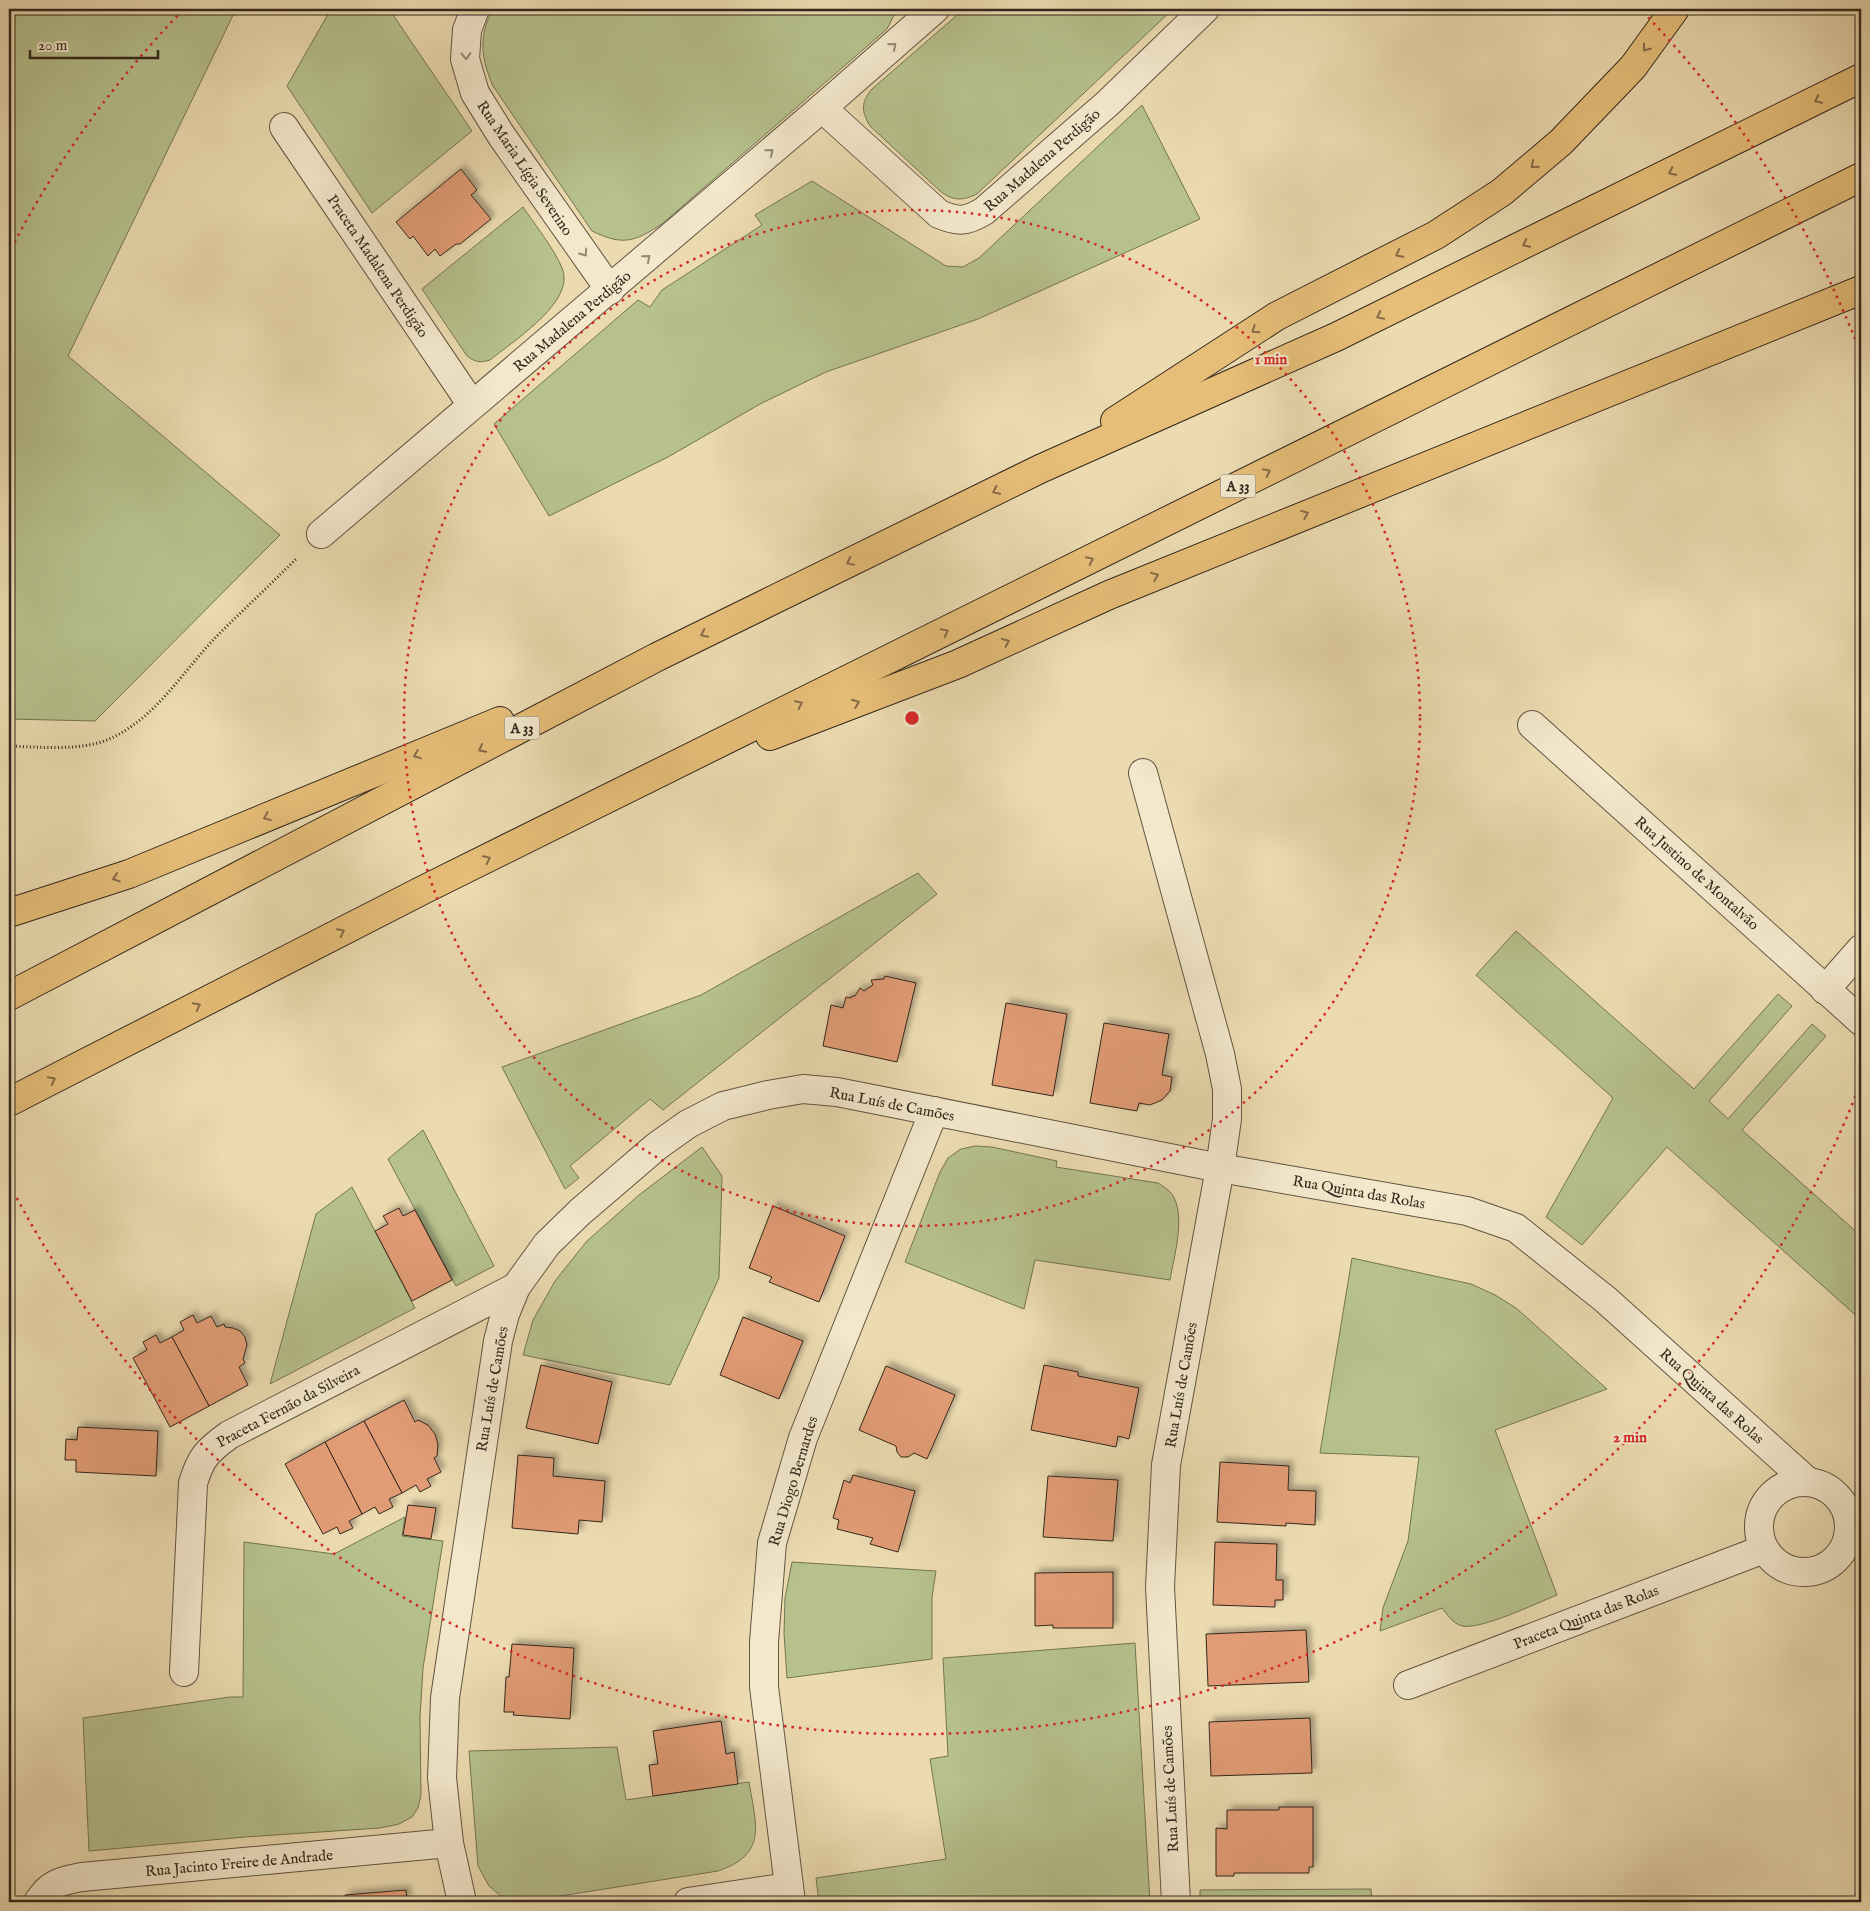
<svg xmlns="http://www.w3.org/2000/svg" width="1870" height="1911" font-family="'IM FELL English',serif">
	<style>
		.green { fill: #b6c18d; stroke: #747455 }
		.building { fill: #e19c74; stroke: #33271d; filter: url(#shadow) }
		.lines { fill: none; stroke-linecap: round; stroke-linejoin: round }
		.minor-casing { stroke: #615442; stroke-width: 30 }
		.motorway-casing { stroke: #33271d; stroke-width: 30 }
		.path { stroke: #33271d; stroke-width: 3; stroke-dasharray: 1 2.5; stroke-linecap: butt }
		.minor { stroke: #f3e8cc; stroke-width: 28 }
		.motorway { stroke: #e6be78; stroke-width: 28 }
		.oneway { stroke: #938874 }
		.oneway2 { stroke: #846b46 }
		.ring { fill: none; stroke: #d62828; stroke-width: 2.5; stroke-dasharray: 2.5 5 }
		.labels { text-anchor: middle; stroke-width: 4; stroke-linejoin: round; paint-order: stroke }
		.shield { fill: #f3e8cc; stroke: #6d6152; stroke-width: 1 }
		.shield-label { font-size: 14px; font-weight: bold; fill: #33271d }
		.street-label { font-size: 15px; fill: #33271d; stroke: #f3e8cc }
		.centre { fill: #d62828; stroke: #f3e8cc; stroke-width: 2.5 }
		.ring-label { font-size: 15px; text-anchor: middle; font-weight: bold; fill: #d62828; stroke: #f3e8cc; stroke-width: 4; stroke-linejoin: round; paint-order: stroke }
	</style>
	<defs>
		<filter id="shadow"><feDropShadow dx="4.5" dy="-4.5" stdDeviation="2.5" flood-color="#0004"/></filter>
	</defs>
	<rect width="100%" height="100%" fill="#ecdbb1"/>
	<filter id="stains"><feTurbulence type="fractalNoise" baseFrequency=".004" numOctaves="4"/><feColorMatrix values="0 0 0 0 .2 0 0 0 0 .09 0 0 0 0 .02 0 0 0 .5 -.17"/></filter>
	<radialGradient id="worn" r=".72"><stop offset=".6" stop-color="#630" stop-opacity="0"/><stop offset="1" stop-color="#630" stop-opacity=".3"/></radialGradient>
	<g class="green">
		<path d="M 9,9 L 236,9 L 68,356 L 280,535 L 95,721 L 9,719 Z"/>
		<path d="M 331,9 L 389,9 L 472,131 L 372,213 L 287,86 Z"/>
		<path d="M 493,9 L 897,9 L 887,29 L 662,224 C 634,242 623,246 592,231 L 493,86 C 481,58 478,37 493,9 Z"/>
		<path d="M 964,9 L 1173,9 L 977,194 C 962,201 953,201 940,191 L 870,126 C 861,111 861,102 872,89 Z"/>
		<path d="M 1142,105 L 1200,219 L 978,319 L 826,372 L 760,404 L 668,457 L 549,516 L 494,424 L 638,300 L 650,307 L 662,290 L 762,225 L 755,215 L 812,181 L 946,266 L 963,267 L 979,258 Z"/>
		<path d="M 523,207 C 533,222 563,260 564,276 C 567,307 512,342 490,360 C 480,363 475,362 467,356 L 422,289 Z"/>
		<path d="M 918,873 L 937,894 L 663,1110 L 650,1099 L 570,1166 L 579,1178 L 565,1189 L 502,1067 L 701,995 Z"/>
		<path d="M 1516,931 L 1694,1089 L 1778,994 L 1792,1006 L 1709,1101 L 1728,1119 L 1812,1024 L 1826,1036 L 1742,1130 L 1861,1236 L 1861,1320 L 1667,1147 L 1582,1245 L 1546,1217 L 1613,1098 L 1476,975 Z"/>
		<path d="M 423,1130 L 494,1266 L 456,1286 L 388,1159 Z"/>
		<path d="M 975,1146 L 992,1147 L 1057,1161 L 1056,1167 L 1158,1183 C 1162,1186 1168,1189 1171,1193 C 1187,1213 1174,1256 1170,1280 L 1035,1260 L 1024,1309 L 905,1262 L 940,1172 L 948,1158 L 961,1149 Z"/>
		<path d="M 702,1147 L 722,1176 L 719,1278 L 670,1385 L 523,1355 L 533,1320 L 555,1281 L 587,1241 L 639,1195 Z"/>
		<path d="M 352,1187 L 415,1308 L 270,1384 L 316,1214 Z"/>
		<path d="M 1352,1258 L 1471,1284 L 1495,1295 L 1516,1308 L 1607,1389 L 1495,1430 L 1557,1595 C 1537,1603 1481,1630 1462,1626 C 1452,1623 1448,1615 1442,1608 L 1380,1631 L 1383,1608 L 1408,1541 L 1419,1457 L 1320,1453 Z"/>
		<path d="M 405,1517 L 402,1536 L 443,1541 L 423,1668 L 420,1718 L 421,1795 L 418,1808 L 412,1817 L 399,1824 L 380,1828 L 245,1837 L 89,1851 L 83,1718 L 230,1697 L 243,1697 L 244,1542 L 334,1554 Z"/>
		<path d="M 792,1562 L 936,1571 L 932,1597 L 932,1659 L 787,1678 L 784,1633 L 785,1598 Z"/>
		<path d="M 1135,1643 L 1150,1902 L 819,1902 L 816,1878 L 946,1859 L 930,1759 L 948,1756 L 943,1658 Z"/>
		<path d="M 617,1747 L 626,1800 L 749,1782 C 756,1825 768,1854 718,1871 L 535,1900 L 518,1901 L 502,1897 L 489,1886 L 478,1866 L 469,1751 Z"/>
		<path d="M 1371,1889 L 1372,1902 L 1200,1902 L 1200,1890 Z"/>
	</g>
	<g class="building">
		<path d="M 461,169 L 477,190 L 471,195 L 491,219 L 460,244 L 456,244 L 440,256 L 435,249 L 428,256 L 413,236 L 410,239 L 396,222 Z"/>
		<path d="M 885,976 L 916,983 L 897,1062 L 823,1046 L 831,1005 L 843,1008 L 846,997 L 851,998 L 852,996 L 855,996 L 860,988 L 864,991 L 873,985 L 871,980 L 884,979 Z"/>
		<path d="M 1006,1003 L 1067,1014 L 1053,1096 L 992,1085 Z"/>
		<path d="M 1104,1023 L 1169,1034 L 1162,1075 L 1172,1077 L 1170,1091 L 1162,1100 L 1150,1105 L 1139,1103 L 1137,1111 L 1090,1103 Z"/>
		<path d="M 773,1206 L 845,1236 L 819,1302 L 769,1282 L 772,1277 L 749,1268 Z"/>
		<path d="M 399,1208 L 403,1216 L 415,1210 L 452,1280 L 412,1301 L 375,1231 L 388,1224 L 383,1216 Z"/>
		<path d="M 193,1315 L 197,1323 L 211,1316 L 217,1327 L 224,1324 L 225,1327 L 233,1328 L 240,1331 L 245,1337 L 247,1345 L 243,1359 L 245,1363 L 239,1367 L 248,1385 L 209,1406 L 172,1337 L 184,1330 L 180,1322 Z"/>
		<path d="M 743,1317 L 803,1341 L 779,1399 L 720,1375 Z"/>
		<path d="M 156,1335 L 160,1343 L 172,1337 L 209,1406 L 170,1427 L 133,1358 L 147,1350 L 143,1342 Z"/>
		<path d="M 541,1365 L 612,1382 L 598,1444 L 526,1428 Z"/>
		<path d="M 1044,1365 L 1078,1372 L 1078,1376 L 1139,1388 L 1129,1439 L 1118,1436 L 1116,1447 L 1031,1430 Z"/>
		<path d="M 886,1366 L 955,1395 L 927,1459 L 914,1453 L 908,1457 L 901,1457 L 897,1452 L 896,1446 L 859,1430 Z"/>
		<path d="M 404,1400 L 415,1422 L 418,1420 L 428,1425 L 435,1434 L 438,1444 L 437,1456 L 434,1458 L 441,1472 L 427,1479 L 431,1486 L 420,1492 L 416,1485 L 402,1493 L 364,1421 Z"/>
		<path d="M 364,1421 L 402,1493 L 389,1499 L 393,1507 L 379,1514 L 375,1507 L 362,1514 L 325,1442 Z"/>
		<path d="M 78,1427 L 158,1431 L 156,1476 L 76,1472 L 76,1460 L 65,1460 L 66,1439 L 77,1440 Z"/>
		<path d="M 325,1442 L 362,1514 L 349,1521 L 353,1528 L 340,1534 L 337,1527 L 323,1534 L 285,1464 Z"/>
		<path d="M 518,1455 L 554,1458 L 553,1476 L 605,1481 L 602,1522 L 579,1520 L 578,1534 L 512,1528 Z"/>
		<path d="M 1220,1462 L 1289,1466 L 1288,1490 L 1316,1491 L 1315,1525 L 1286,1523 L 1286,1526 L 1217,1522 Z"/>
		<path d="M 853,1475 L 915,1491 L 898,1552 L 870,1544 L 873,1538 L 837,1529 L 839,1520 L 833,1518 L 844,1480 L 850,1483 Z"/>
		<path d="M 1048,1476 L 1118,1480 L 1113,1541 L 1043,1537 Z"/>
		<path d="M 408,1505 L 436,1508 L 431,1539 L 403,1535 Z"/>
		<path d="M 1215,1542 L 1277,1544 L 1276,1580 L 1283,1580 L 1283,1600 L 1275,1600 L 1275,1607 L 1213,1605 Z"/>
		<path d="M 1113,1572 L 1113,1628 L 1053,1628 L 1053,1625 L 1035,1626 L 1035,1573 Z"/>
		<path d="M 1306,1630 L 1309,1682 L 1208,1686 L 1206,1634 Z"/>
		<path d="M 512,1644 L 574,1648 L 570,1719 L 513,1715 L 514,1712 L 504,1712 L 506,1677 L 509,1677 Z"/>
		<path d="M 1310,1718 L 1312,1773 L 1211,1776 L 1209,1722 Z"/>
		<path d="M 721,1721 L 726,1754 L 734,1752 L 738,1784 L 653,1796 L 649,1765 L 658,1764 L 653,1731 Z"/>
		<path d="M 1279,1807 L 1313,1807 L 1313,1867 L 1309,1867 L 1309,1873 L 1234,1873 L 1234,1876 L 1216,1876 L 1216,1828 L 1227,1829 L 1227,1810 L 1279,1810 Z"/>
		<path d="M 406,1890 L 407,1902 L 345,1902 L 345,1895 Z"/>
	</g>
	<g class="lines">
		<defs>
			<g id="minor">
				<path d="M 475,9 L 467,30 L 465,59 L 475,93 L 501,135 L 610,290"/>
				<path d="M 822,108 L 939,214 C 958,222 966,222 984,211 L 1108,103 L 1205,9"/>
				<path d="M 284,127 L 472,405"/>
				<path d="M 321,534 L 822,108 L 935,9"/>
				<path d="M 1532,725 L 1861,1021"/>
				<path d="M 1143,773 L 1220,1054 L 1227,1089 L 1227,1119 L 1220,1168 L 1166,1465 L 1160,1587 L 1176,1902"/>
				<path d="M 1825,990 L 1861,949"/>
				<circle cx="1804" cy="1527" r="45"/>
				<path d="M 184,1672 L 193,1483 C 201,1457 207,1451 229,1435 L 516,1287"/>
				<path d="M 1408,1685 L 1764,1549"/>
				<path d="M 38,1902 C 50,1883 61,1881 82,1877 L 449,1843"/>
				<path d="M 462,1902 L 449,1843 L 442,1778 L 445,1698 L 498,1341 L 505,1314 L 516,1287 L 547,1244 L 580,1212 L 657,1146 L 688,1124 L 723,1106 L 768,1095 L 803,1089 L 837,1092 L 1220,1168 L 1467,1211 L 1516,1228 L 1606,1300 L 1807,1481"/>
				<path d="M 688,1902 L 789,1887"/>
				<path d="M 791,1902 L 764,1687 L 764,1642 L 772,1543 L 803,1438 L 934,1111"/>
			</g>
			<g id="motorway">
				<path d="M 1115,421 L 1277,316 L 1436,235 L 1502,192 L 1561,142 L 1633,67 L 1675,9"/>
				<path d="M 770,736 L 958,664 L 1109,595 L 1861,290"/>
				<path d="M 9,913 L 129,874 L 500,721"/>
				<path d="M 9,996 L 657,657 L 1040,469 L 1336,337 L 1861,78"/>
				<path d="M 9,1102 L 425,889 L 1861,177"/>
			</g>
		</defs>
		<use href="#minor" class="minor-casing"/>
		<use href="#motorway" class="motorway-casing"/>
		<path class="path" d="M 9,746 C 38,747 80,751 107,740 C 155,720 182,672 217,636 C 243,610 270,585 296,559"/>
		<use href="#minor" class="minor"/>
		<use href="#motorway" class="motorway"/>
	</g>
	<defs><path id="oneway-chevron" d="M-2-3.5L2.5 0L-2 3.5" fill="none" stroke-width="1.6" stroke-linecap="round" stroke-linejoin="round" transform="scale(1.25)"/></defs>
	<g class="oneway">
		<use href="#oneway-chevron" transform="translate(893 46) rotate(-41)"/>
		<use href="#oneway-chevron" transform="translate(466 56) rotate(88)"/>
		<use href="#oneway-chevron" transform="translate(770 152) rotate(-41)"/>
		<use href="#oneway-chevron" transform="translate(584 253) rotate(55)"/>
		<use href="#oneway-chevron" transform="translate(647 258) rotate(-41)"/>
	</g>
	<g class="oneway2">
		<use href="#oneway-chevron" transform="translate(1646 48) rotate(126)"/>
		<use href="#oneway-chevron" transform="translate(1818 100) rotate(154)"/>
		<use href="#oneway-chevron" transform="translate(1534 165) rotate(140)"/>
		<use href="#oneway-chevron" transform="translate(1672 172) rotate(154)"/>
		<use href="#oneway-chevron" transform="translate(1526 244) rotate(154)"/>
		<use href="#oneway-chevron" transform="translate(1399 254) rotate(153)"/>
		<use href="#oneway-chevron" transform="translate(1380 316) rotate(154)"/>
		<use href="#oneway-chevron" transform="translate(1255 330) rotate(147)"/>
		<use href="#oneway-chevron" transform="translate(1267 472) rotate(-26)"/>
		<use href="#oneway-chevron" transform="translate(996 491) rotate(154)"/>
		<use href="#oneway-chevron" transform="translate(1305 514) rotate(-22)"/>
		<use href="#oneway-chevron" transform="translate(1090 560) rotate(-26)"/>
		<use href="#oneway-chevron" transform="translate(850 562) rotate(154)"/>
		<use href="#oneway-chevron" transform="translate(1155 576) rotate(-22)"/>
		<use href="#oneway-chevron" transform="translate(945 632) rotate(-26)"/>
		<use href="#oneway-chevron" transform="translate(704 634) rotate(154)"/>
		<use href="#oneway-chevron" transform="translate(1006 642) rotate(-25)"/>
		<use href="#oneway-chevron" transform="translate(856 703) rotate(-21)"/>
		<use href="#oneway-chevron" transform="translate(799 704) rotate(-26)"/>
		<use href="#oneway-chevron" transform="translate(482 749) rotate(152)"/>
		<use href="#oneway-chevron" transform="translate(417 755) rotate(158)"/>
		<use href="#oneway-chevron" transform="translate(267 817) rotate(158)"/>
		<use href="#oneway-chevron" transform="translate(487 859) rotate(-26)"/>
		<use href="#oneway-chevron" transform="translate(116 878) rotate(162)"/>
		<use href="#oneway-chevron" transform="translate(341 932) rotate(-27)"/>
		<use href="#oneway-chevron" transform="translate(197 1006) rotate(-27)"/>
		<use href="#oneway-chevron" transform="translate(52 1080) rotate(-27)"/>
	</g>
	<g class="ring">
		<circle cx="912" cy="718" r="508"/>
		<path d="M1861 1082A1016 1016 0 0 1 11 1187M11 249A1016 1016 0 0 1 181 12M1643 12A1016 1016 0 0 1 1861 354"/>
	</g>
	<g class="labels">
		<g class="shield">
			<rect x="1220.5" y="474.5" width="35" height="23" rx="4"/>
			<rect x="504.5" y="716.5" width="35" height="23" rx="4"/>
		</g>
		<g class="shield-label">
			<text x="1238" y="491">A 33</text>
			<text x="522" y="733">A 33</text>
		</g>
		<g class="street-label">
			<text transform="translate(1042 160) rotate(-41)" y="5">Rua Madalena Perdigão</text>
			<text transform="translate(525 168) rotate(56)" y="5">Rua Maria Lígia Severino</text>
			<text transform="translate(378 266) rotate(56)" y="5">Praceta Madalena Perdigão</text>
			<text transform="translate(572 321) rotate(-40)" y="5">Rua Madalena Perdigão</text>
			<text transform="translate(1697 873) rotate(42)" y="5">Rua Justino de Montalvão</text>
			<text transform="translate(892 1104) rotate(11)" y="5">Rua Luís de Camões</text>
			<text transform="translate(1359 1192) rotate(10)" y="5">Rua Quinta das Rolas</text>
			<text transform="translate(1181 1385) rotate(-80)" y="5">Rua Luís de Camões</text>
			<text transform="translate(492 1389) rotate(-80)" y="5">Rua Luís de Camões</text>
			<text transform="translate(1712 1396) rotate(42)" y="5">Rua Quinta das Rolas</text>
			<text transform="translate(288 1406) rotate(-28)" y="5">Praceta Fernão da Silveira</text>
			<text transform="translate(793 1481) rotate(-73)" y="5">Rua Diogo Bernardes</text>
			<text transform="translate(1586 1617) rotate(-21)" y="5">Praceta Quinta das Rolas</text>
			<text transform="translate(1170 1789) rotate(-93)" y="5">Rua Luís de Camões</text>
			<text transform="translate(239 1863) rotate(-5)" y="5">Rua Jacinto Freire de Andrade</text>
		</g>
	</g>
	<circle cx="912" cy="718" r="8" class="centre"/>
	<g class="ring-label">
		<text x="1271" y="364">1 min</text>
		<text x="1630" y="1442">2 min</text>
	</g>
	<rect width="1870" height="1911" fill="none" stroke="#ecdbb1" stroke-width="30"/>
	<rect x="10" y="10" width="1850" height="1891" fill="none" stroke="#33271d" stroke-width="2.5"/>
	<rect x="15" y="15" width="1840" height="1881" fill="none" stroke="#33271d"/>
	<path d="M30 50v8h128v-8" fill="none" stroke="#33271d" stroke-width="2.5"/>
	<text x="38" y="50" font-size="15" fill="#33271d" stroke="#f3e8cc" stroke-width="4" paint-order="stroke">20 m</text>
	<rect width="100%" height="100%" filter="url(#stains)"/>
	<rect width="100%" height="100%" fill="url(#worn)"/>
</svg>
